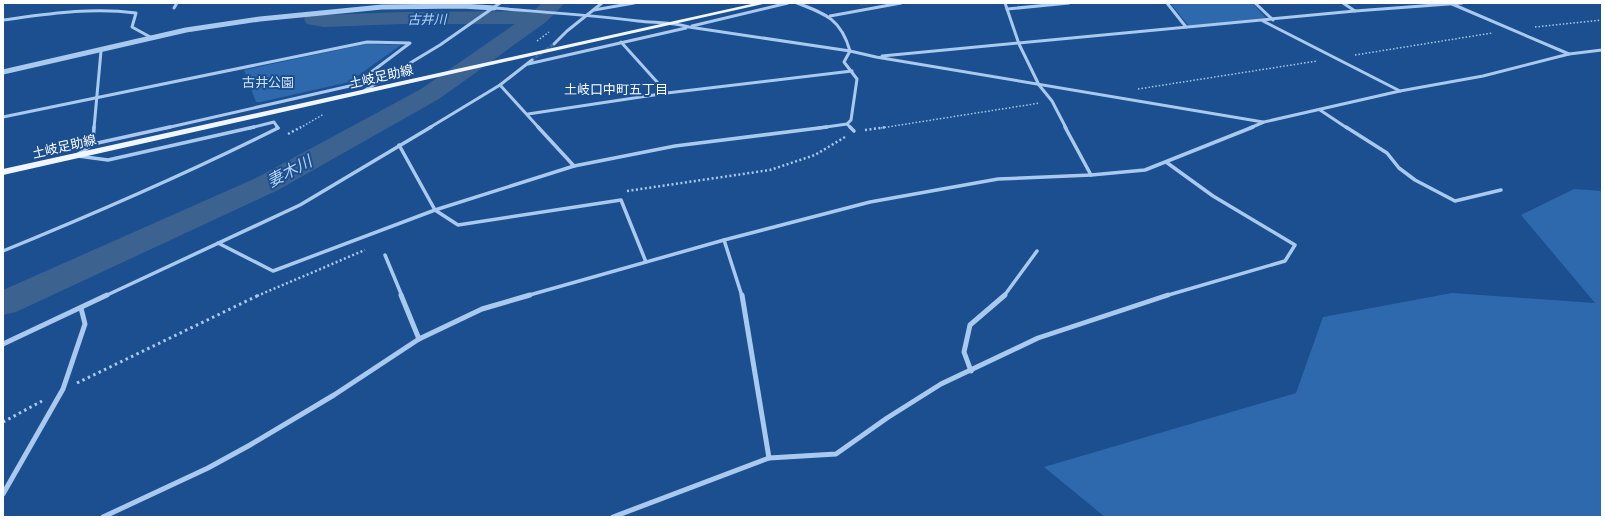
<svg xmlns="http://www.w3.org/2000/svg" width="1605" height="520" font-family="'Titillium Web','Noto Sans JP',sans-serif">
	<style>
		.green { fill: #2e69ad }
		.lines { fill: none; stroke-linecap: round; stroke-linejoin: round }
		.river { fill: #3c6290; fill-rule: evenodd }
		.minor-tunnel { stroke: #3d69a0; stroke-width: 3; stroke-dasharray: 3 1.5; stroke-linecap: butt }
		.path-far2 { stroke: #a9c9ee; stroke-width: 1.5; stroke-dasharray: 1.5 2; stroke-linecap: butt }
		.path-far1 { stroke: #a9c9ee; stroke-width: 2.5; stroke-dasharray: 2 2.5; stroke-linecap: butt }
		.path { stroke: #a9c9ee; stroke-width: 3; stroke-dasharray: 2.5 3.5; stroke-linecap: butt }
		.minor-far2 { stroke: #a9c9ee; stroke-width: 3 }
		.minor-far1 { stroke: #a9c9ee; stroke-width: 3.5 }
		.minor { stroke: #a9c9ee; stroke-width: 5 }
		.tertiary { stroke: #a9c9ee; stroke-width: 5 }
		.primary { fill: #f0f6ff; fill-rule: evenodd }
		.wall { fill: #3a679d }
		.shaded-wall { fill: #305480 }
		.labels { text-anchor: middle; stroke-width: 4; stroke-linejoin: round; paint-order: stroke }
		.far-water-label { font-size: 13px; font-style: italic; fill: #b5d3f5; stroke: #1b4f8f }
		.far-street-label { font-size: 13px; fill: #fff; stroke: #1b4f8f }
		.far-park-label { font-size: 13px; fill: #cfe3fa; stroke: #1b4f8f }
		.far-neighbourhood-label { font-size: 13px; fill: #fff; stroke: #1b4f8f }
		.water-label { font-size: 16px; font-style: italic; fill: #b5d3f5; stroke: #1b4f8f }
	</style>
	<rect width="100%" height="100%" fill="#1b4f8f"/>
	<g class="green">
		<path d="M 1170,3 L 1252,3 L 1266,18 L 1190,26 L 1188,25 Z"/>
		<path d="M 366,44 L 401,45 L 349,82 L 261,102 L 256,102 L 244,70 Z"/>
		<path d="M 1574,189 L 1602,191 L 1602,517 L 1105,517 L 1044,467 L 1296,393 L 1323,317 L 1452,293 L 1595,303 L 1521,215 Z"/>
	</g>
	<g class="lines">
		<path class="river" d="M 542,3 L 565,3 L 546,22 L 439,99 L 278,190 L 16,312 L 3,315 L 3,290 L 256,178 L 421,89 L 515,24 L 402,24 L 324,27 L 307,24 L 304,19 L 307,14 L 315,13 L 324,15 L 402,12 L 533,11 Z"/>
		<path class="minor-tunnel" d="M 532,60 L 554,44"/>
		<g class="path-far2">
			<path d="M 1535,27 L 1602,20"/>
			<path d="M 537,41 L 549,32"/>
			<path d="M 1355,55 L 1492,33"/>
			<path d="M 1138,89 L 1317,61"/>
			<path d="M 300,128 L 324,114"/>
			<path d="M 881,128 L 1040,103"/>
		</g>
		<g class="path-far1">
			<path d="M 865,130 L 887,127"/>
			<path d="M 288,134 L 301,127"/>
			<path d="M 627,191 L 770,170 L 815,155 L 845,137"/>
			<path d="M 257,296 L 365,250"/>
		</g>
		<g class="path">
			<path d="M 77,383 L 259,295"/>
			<path d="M 3,422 L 42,401"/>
		</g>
		<g class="minor-far2">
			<path d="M 797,3 C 826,14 841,19 850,51 L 844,62 L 857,79 L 851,120 L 847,124 L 819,128"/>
			<path d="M 1005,3 L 1019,44 L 1039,85 L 1052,101 L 1066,128"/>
			<path d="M 1167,3 L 1186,27"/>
			<path d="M 1255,3 L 1273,20"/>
			<path d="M 1343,3 L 1355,11"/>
			<path d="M 1452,4 L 1569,54"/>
			<path d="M 174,8 L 177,3"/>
			<path d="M 494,8 C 542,12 590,15 638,21 C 655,23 672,22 689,27 L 850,51 L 876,57 L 1263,122"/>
			<path d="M 1007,9 L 1069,3"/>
			<path d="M 594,10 L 634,3"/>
			<path d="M 830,16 L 901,3"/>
			<path d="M 3,20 C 48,14 91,7 136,13 L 132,27 L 152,38"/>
			<path d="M 1263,21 L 1400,91"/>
			<path d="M 692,26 L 788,3"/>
			<path d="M 621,42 L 667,93"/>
			<path d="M 554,44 L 567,31 L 602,3"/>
			<path d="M 882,56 L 1355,11 L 1462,3"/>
			<path d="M 528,64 L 686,28"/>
			<path d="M 500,85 L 539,128"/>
			<path d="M 362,92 L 440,45 L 500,3"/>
			<path d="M 1320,110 L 1347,128"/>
			<path d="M 528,114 L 667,93 L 852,71"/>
			<path d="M 3,117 L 367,42 L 410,43 L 354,85 L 166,128"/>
			<path d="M 847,124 L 851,128"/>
			<path d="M 94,128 L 101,51"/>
			<path d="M 250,128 L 274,122 L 278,128"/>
			<path d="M 429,128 L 500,85 L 532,60"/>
			<path d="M 1250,128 L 1264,122 L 1400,91 L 1483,76 L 1569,54 L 1602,50"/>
		</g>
		<g class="minor-far1">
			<path d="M 538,127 L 574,166 L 675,146 L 827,127"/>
			<path d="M 850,127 L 854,131"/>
			<path d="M 1065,127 L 1091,175"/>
			<path d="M 1346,127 L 1387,153 L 1399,168 L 1415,180 L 1455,201 L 1501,190"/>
			<path d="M 93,144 L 170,127"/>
			<path d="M 399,145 L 435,210 L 458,225 L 621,200 L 646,262"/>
			<path d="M 77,155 L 93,144 L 94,127"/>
			<path d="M 78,156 L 108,160 L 254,127"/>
			<path d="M 724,240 L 742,296"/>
			<path d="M 218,243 L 273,271 L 435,210 L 574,166"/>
			<path d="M 3,251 C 96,213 188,173 278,128 L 277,127"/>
			<path d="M 385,255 L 402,296"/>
			<path d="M 105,296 L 300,205 L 431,127"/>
			<path d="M 526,296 L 724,240 L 870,202 L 998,179 L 1091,175 L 1145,170 L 1253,127"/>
			<path d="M 1004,296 L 1037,251"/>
			<path d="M 1165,296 L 1285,261 L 1295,245 L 1213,196 L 1166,162"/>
		</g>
		<g class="minor">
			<path d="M 401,295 L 419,339"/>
			<path d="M 742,295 L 769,458"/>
			<path d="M 3,344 L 107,295"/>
			<path d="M 971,371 L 964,352 L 970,325 L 1005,295"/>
			<path d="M 3,494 L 63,389 L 85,324 L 81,308"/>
			<path d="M 103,517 L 208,468 L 250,445 L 334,395 L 419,339 L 482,309 L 530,295"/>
			<path d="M 613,517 L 769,458 L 836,454 L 887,418 L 941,384 L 1038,338 L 1168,295"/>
		</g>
		<path class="tertiary" d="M 3,72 L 186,30 L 260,19 L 382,7 L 462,6 L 494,8"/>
		<path class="primary" d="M 756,3 L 767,3 L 3,175 L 3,169 Z"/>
	</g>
	<path class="wall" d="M 858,3 L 884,3 L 862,6 Z"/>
	<path class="shaded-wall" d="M 862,3 L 884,3 L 862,6 Z"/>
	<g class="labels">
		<g class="far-water-label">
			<text transform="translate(427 19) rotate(-1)" y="5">古井川</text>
		</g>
		<g class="far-street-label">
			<text transform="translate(381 76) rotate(-13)" y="5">土岐足助線</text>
			<text transform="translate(64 146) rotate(-13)" y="5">土岐足助線</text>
		</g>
		<g class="far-park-label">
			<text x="268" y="87">古井公園</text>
		</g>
		<g class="far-neighbourhood-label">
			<text x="616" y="94">土岐口中町五丁目</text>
		</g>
		<g class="water-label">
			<text transform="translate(289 171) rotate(-28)" y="6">妻木川</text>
		</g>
	</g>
	<rect width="1605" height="520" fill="none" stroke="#ffffff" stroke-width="8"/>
</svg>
